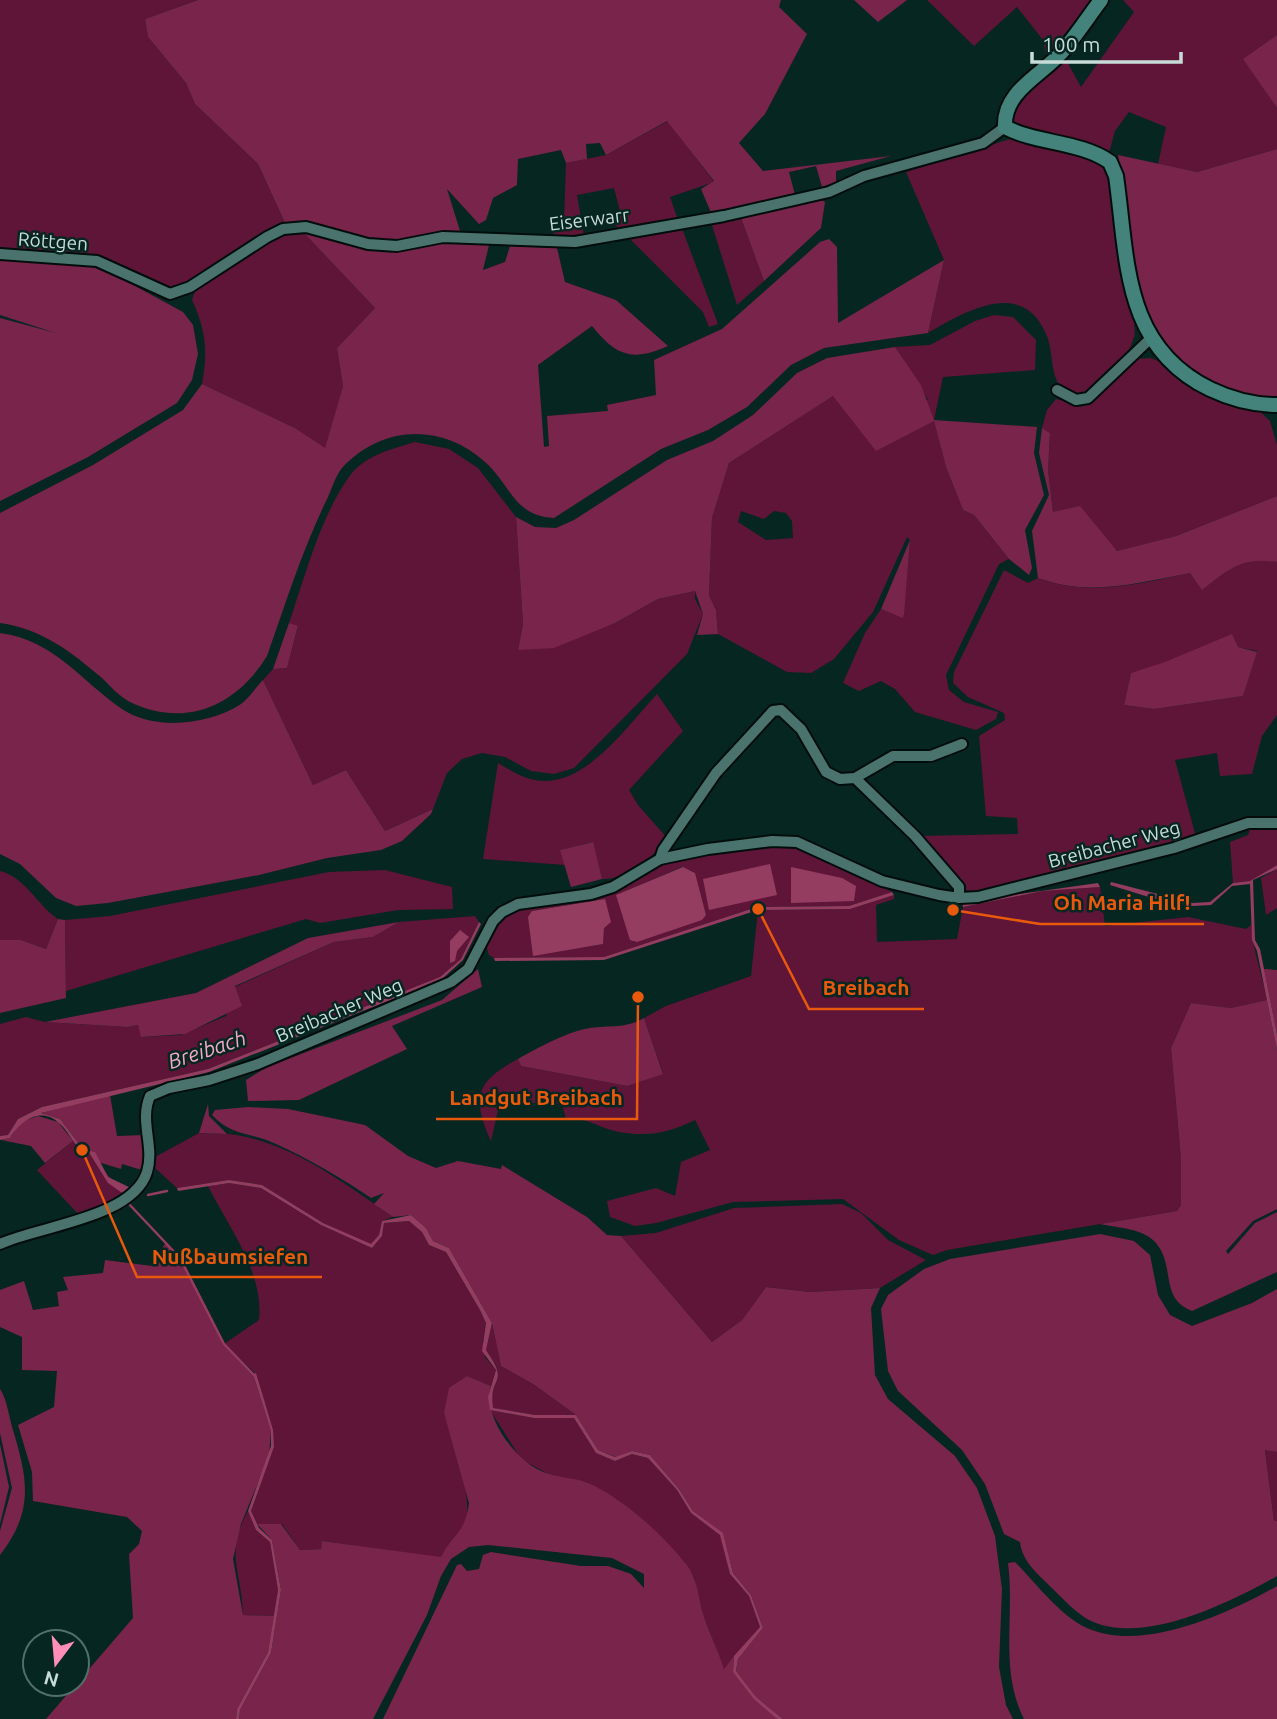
<svg xmlns="http://www.w3.org/2000/svg" width="1277" height="1719" font-family="Ubuntu,sans-serif">
	<style>
		.green { fill: #5f1537; fill-rule: evenodd }
		.forest { fill: #79244a }
		.water { fill: #943d61 }
		.lines { fill: none; stroke-linecap: round; stroke-linejoin: round }
		.stream { stroke: #943d61; stroke-width: 2.5 }
		.street-casing { stroke: #000e0b; stroke-width: 14 }
		.secondary-casing { stroke: #000e0b; stroke-width: 18 }
		.street { stroke: #4b736d; stroke-width: 10 }
		.secondary { stroke: #44837b; stroke-width: 14 }
		.labels { text-anchor: middle; stroke-width: 5; stroke-linejoin: round; paint-order: stroke }
		.street-label { font-size: 19px; fill: #c7dcd9; stroke: #062622 }
		.water-label { font-size: 21px; font-style: italic; fill: #f2a9c3; stroke: #062622 }
		.leader { fill: none; stroke: #e8590c; stroke-width: 2.5 }
		.callout-dot { fill: #e8590c; stroke: #062622; stroke-width: 2.5 }
		.callout-label { font-size: 21px; text-anchor: middle; font-weight: bold; fill: #e8590c; stroke: #062622; stroke-width: 5; stroke-linejoin: round; paint-order: stroke }
	</style>
	<rect width="100%" height="100%" fill="#062622"/>
	<g class="green">
		<path d="M 0,0 L 198,0 L 145,19 L 148,37 L 186,83 L 195,104 L 258,164 L 286,225 L 177,289 L 166,289 L 101,259 L 0,249 Z"/>
		<path d="M 927,0 L 1092,0 L 1046,57 L 1043,40 L 1017,7 L 974,46 Z"/>
		<path d="M 1123,0 L 1277,0 L 1277,35 L 1244,59 L 1277,108 L 1277,149 L 1197,172 L 1158,164 L 1166,127 L 1129,112 L 1115,131 L 1109,153 L 1030,132 L 1014,124 C 1010,102 1049,70 1064,56 L 1081,87 L 1134,12 Z"/>
		<path d="M 668,121 L 714,182 L 670,197 L 678,220 L 620,230 L 605,214 L 620,211 L 614,188 L 577,195 L 584,236 L 564,240 L 549,231 L 564,222 L 566,163 L 606,155 Z"/>
		<path d="M 1010,139 L 1091,158 L 1103,165 L 1109,179 C 1113,209 1116,239 1121,269 C 1124,286 1138,322 1134,337 C 1129,356 1113,369 1100,383 C 1091,392 1080,400 1067,392 C 1048,380 1055,353 1046,334 C 1022,277 964,312 928,333 L 944,260 L 906,172 Z"/>
		<path d="M 741,218 L 764,281 L 737,305 L 711,222 Z"/>
		<path d="M 681,226 L 718,324 L 709,327 L 703,312 L 626,235 Z"/>
		<path d="M 303,232 L 375,308 L 337,348 L 343,386 L 325,449 L 295,428 L 202,384 C 208,352 206,330 192,300 L 196,288 C 229,266 263,236 303,232 Z"/>
		<path d="M 994,315 L 1013,317 L 1036,340 L 1035,370 L 943,377 L 934,420 L 946,467 L 963,510 L 974,515 L 1009,559 L 999,564 L 946,675 L 949,690 L 964,702 L 998,712 L 996,719 L 976,730 L 915,712 L 895,689 L 881,681 L 859,691 L 843,683 L 865,633 L 881,609 L 903,617 L 910,540 L 907,537 L 873,612 L 834,659 L 811,673 L 787,672 L 718,634 L 716,610 L 709,595 L 712,518 L 729,463 L 834,395 L 928,400 L 895,347 L 930,345 L 975,321 ZM 741,511 L 764,519 L 774,511 L 786,513 L 792,521 L 793,538 L 766,540 L 738,522 Z"/>
		<path d="M 1151,358 L 1163,363 L 1206,395 L 1237,407 L 1257,409 L 1270,421 L 1277,445 L 1277,496 L 1176,536 L 1118,551 L 1053,512 L 1048,470 L 1050,433 L 1042,428 L 1047,410 L 1056,399 L 1076,404 L 1092,402 L 1138,359 Z"/>
		<path d="M 415,442 L 449,449 L 478,468 L 516,517 L 523,624 L 518,650 L 615,623 L 658,599 L 695,591 L 695,599 L 703,614 L 687,654 L 574,768 L 554,774 L 531,771 L 505,757 L 482,753 L 462,759 L 447,773 L 433,809 L 385,831 L 346,770 L 313,785 L 263,680 L 273,669 L 287,668 L 298,627 L 289,623 C 305,577 320,517 349,477 C 363,456 392,449 415,442 Z"/>
		<path d="M 1254,558 L 1277,562 L 1277,715 L 1262,736 L 1252,774 L 1220,776 L 1217,753 L 1175,760 L 1196,837 L 976,893 L 966,890 L 918,836 L 1018,834 L 1017,818 L 986,816 L 979,736 L 1005,720 L 1004,713 L 968,697 L 953,683 L 954,672 L 1004,570 L 1028,583 L 1038,578 C 1089,597 1139,584 1190,573 L 1202,589 L 1239,562 ZM 1238,647 L 1257,651 L 1243,696 L 1154,709 L 1124,705 L 1131,673 Z"/>
		<path d="M 657,694 L 683,731 L 629,790 L 638,805 L 667,838 C 649,861 632,878 602,879 L 592,842 L 561,850 L 565,865 L 483,859 L 498,763 C 507,768 517,775 527,778 C 580,796 625,728 657,694 Z"/>
		<path d="M 1251,827 L 1277,828 L 1277,865 L 1251,881 L 1233,883 L 1230,842 L 1248,835 Z"/>
		<path d="M 786,845 L 817,853 L 892,892 L 849,906 L 757,907 L 604,957 L 494,958 L 489,955 L 486,945 L 497,923 L 507,913 L 521,908 L 587,898 L 672,860 ZM 682,867 L 694,872 L 706,915 L 617,895 ZM 605,899 L 603,944 L 533,955 L 532,911 Z"/>
		<path d="M 1277,869 L 1277,908 L 1266,915 L 1261,878 Z"/>
		<path d="M 385,870 L 452,887 L 453,909 L 398,910 L 320,923 L 306,919 L 66,991 L 65,920 L 110,916 L 329,872 Z"/>
		<path d="M 0,871 C 25,877 37,905 58,919 L 46,949 L 21,940 L 0,940 Z"/>
		<path d="M 1100,887 L 1105,926 L 1188,917 L 1246,929 L 1251,925 C 1253,950 1262,975 1267,1000 L 1231,1008 L 1191,1003 L 1171,1048 L 1181,1159 L 1181,1205 L 1177,1211 L 947,1250 L 933,1255 L 899,1240 L 843,1199 L 733,1202 L 656,1223 L 635,1226 L 610,1217 L 607,1201 L 656,1188 L 675,1196 L 681,1162 L 710,1150 L 695,1120 C 668,1133 650,1137 619,1132 C 600,1129 586,1116 566,1119 L 562,1104 L 504,1102 L 499,1106 L 491,1141 C 471,1097 476,1081 518,1059 L 521,1066 L 627,1086 L 663,1073 L 644,1018 L 666,1006 L 751,976 L 758,910 L 850,909 L 894,895 L 894,899 L 876,905 L 877,942 L 957,939 L 963,907 L 1043,891 Z"/>
		<path d="M 475,916 L 479,922 L 461,959 L 440,977 L 208,1069 L 42,1107 L 18,1119 L 8,1135 L 0,1136 L 0,1024 L 26,1017 L 45,1022 L 127,1027 L 138,1025 L 142,1037 L 181,1035 L 226,1016 L 235,987 L 334,942 L 373,937 L 399,922 Z"/>
		<path d="M 199,1133 C 211,1134 225,1133 237,1135 C 294,1145 347,1185 393,1217 L 382,1221 L 379,1235 L 371,1245 L 323,1223 L 262,1185 L 229,1180 L 177,1188 L 155,1168 L 155,1157 Z"/>
		<path d="M 73,1141 L 81,1152 L 90,1154 L 125,1195 L 79,1215 L 37,1170 Z"/>
		<path d="M 229,1183 L 261,1188 L 321,1225 L 372,1248 L 382,1236 L 384,1223 L 409,1221 L 422,1232 L 429,1245 L 446,1252 L 480,1310 L 486,1323 L 483,1342 L 485,1357 L 496,1370 L 491,1386 L 467,1376 L 444,1413 C 452,1442 476,1499 464,1527 C 459,1539 446,1544 441,1558 L 323,1541 L 321,1549 L 300,1550 L 282,1524 L 257,1524 L 251,1511 L 274,1447 L 256,1374 L 224,1344 L 259,1320 C 264,1272 229,1228 208,1186 Z"/>
		<path d="M 842,1204 L 861,1213 L 888,1240 L 926,1260 L 880,1288 L 810,1292 L 766,1287 L 742,1320 L 712,1342 L 621,1236 L 656,1233 L 734,1208 Z"/>
		<path d="M 492,1323 L 501,1366 L 533,1384 L 576,1415 L 535,1415 L 492,1408 C 489,1374 511,1385 486,1350 Z"/>
		<path d="M 490,1410 L 534,1418 L 574,1418 L 596,1453 L 615,1461 L 632,1454 L 648,1458 L 677,1490 L 691,1513 L 721,1535 L 730,1574 L 749,1596 L 760,1627 L 724,1670 L 703,1615 L 694,1577 L 684,1562 L 623,1505 L 587,1483 L 550,1475 L 521,1459 Z"/>
		<path d="M 1265,1449 L 1277,1452 L 1277,1521 L 1274,1521 Z"/>
		<path d="M 248,1511 L 256,1530 L 270,1542 L 278,1590 L 274,1616 L 243,1615 C 242,1571 224,1555 248,1511 Z"/>
	</g>
	<g class="forest">
		<path d="M 198,0 L 781,0 L 779,7 L 807,34 L 765,114 L 739,143 L 763,171 L 891,156 L 836,171 L 836,182 L 822,187 L 816,166 L 789,172 L 795,195 L 712,215 L 701,189 L 714,181 L 667,121 L 606,155 L 600,143 L 586,144 L 587,159 L 566,163 L 561,150 L 518,159 L 517,185 L 493,198 L 486,220 L 479,224 L 447,189 L 461,234 L 395,241 L 369,240 L 330,227 L 286,225 L 258,164 L 195,104 L 186,83 L 148,37 L 145,19 Z"/>
		<path d="M 854,0 L 907,0 L 878,22 Z"/>
		<path d="M 1277,35 L 1277,108 L 1243,59 Z"/>
		<path d="M 1277,149 L 1277,399 L 1270,400 C 1256,397 1241,396 1228,391 C 1127,356 1132,242 1118,155 L 1197,172 Z"/>
		<path d="M 819,198 L 825,202 L 821,228 L 764,281 L 741,218 Z"/>
		<path d="M 303,232 L 402,249 L 447,243 L 489,245 L 483,270 L 505,262 L 510,246 L 557,248 L 565,282 L 616,300 L 668,346 C 632,362 616,356 592,326 L 538,365 L 544,447 L 549,446 L 547,416 L 608,411 L 607,405 L 656,395 L 654,360 L 722,329 L 820,242 L 829,239 L 837,247 L 838,323 L 944,260 L 928,333 L 824,348 L 791,365 L 747,407 L 708,430 L 661,449 L 554,518 C 513,516 511,484 484,461 C 441,423 382,425 342,468 C 336,475 332,488 328,497 C 303,548 286,602 267,656 C 237,705 186,729 130,702 C 120,697 110,686 102,678 C 70,651 42,629 0,623 L 0,513 L 93,465 L 183,410 L 202,384 L 295,428 L 325,448 L 343,386 L 337,348 L 375,308 Z"/>
		<path d="M 0,258 L 102,268 L 183,312 L 193,325 L 198,354 L 192,380 L 177,403 L 88,457 L 0,501 L 0,318 L 56,333 L 0,315 Z"/>
		<path d="M 895,347 L 921,385 L 934,420 L 1037,427 L 1034,453 L 1044,495 L 1025,530 L 1032,568 L 1029,575 L 1009,559 L 974,515 L 963,510 L 946,467 L 934,421 L 876,451 L 833,396 L 729,463 L 712,518 L 709,595 L 716,610 L 718,634 L 697,635 L 703,614 L 695,591 L 658,599 L 615,623 L 554,648 L 518,650 L 523,624 L 516,517 L 535,527 L 556,528 L 574,520 L 667,460 L 713,441 L 753,415 L 797,373 L 827,358 Z"/>
		<path d="M 1042,428 L 1050,433 L 1048,470 L 1053,512 L 1080,506 L 1117,551 L 1176,536 L 1277,496 L 1277,562 C 1240,557 1230,569 1202,590 L 1190,573 C 1138,583 1089,597 1038,578 L 1032,531 L 1049,495 L 1039,453 Z"/>
		<path d="M 910,540 L 904,614 L 903,618 L 881,609 Z"/>
		<path d="M 289,623 L 298,626 L 287,668 L 273,669 Z"/>
		<path d="M 0,633 C 54,640 80,680 122,709 C 154,731 209,725 241,704 C 249,698 256,687 263,680 L 313,785 L 346,770 L 385,831 L 433,809 L 431,814 L 402,841 L 381,850 L 327,858 L 259,875 L 108,903 L 76,906 L 56,898 L 20,864 L 0,854 Z"/>
		<path d="M 1232,634 L 1238,647 L 1257,652 L 1243,696 L 1154,709 L 1124,705 L 1131,673 L 1165,662 Z"/>
		<path d="M 593,842 L 602,879 L 571,887 L 560,850 Z"/>
		<path d="M 58,919 L 65,920 L 66,998 L 0,1013 L 0,940 L 21,940 L 46,949 Z"/>
		<path d="M 399,922 L 373,937 L 334,942 L 235,986 L 242,1006 L 185,1034 L 141,1037 L 138,1025 L 127,1027 L 45,1022 L 196,993 L 308,938 Z"/>
		<path d="M 478,969 L 482,987 L 392,1026 L 407,1049 L 299,1100 L 248,1101 L 246,1080 L 267,1067 L 442,1000 Z"/>
		<path d="M 1264,969 L 1277,970 L 1277,1034 Z"/>
		<path d="M 1267,1000 L 1277,1050 L 1277,1209 L 1253,1221 L 1226,1251 L 1228,1254 L 1255,1223 L 1277,1212 L 1277,1272 L 1192,1311 C 1159,1298 1176,1267 1156,1243 C 1143,1228 1118,1228 1100,1224 L 1177,1211 L 1181,1205 L 1181,1159 L 1171,1048 L 1191,1003 L 1231,1008 Z"/>
		<path d="M 644,1018 L 663,1074 L 627,1086 L 521,1066 L 518,1059 C 537,1048 569,1031 590,1028 C 610,1025 625,1029 644,1018 Z"/>
		<path d="M 110,1095 L 117,1136 L 145,1135 L 145,1171 L 122,1164 L 121,1169 L 98,1162 L 94,1152 L 83,1149 L 60,1119 L 41,1113 Z"/>
		<path d="M 208,1104 L 209,1116 L 227,1134 L 199,1133 Z"/>
		<path d="M 248,1107 L 288,1109 L 365,1125 L 408,1156 L 436,1168 L 458,1161 L 501,1169 L 502,1165 L 587,1217 L 607,1235 L 621,1236 L 712,1342 L 742,1320 L 766,1287 L 810,1292 L 880,1288 L 871,1308 L 875,1375 L 888,1399 L 955,1456 L 977,1488 L 995,1536 L 1002,1589 L 999,1667 L 1006,1705 L 1013,1719 L 783,1719 L 756,1697 L 736,1671 L 738,1659 L 763,1628 L 751,1595 L 733,1573 L 723,1534 L 693,1511 L 679,1489 L 650,1455 L 632,1451 L 616,1457 L 598,1450 L 576,1415 L 533,1384 L 501,1366 L 492,1323 L 449,1248 L 433,1241 L 426,1228 L 411,1215 L 393,1217 L 374,1204 L 384,1193 L 371,1198 C 340,1177 309,1159 276,1144 C 251,1132 233,1137 212,1115 L 215,1110 Z"/>
		<path d="M 38,1116 L 58,1122 L 73,1141 L 45,1163 L 31,1146 L 1,1140 L 10,1138 L 20,1122 Z"/>
		<path d="M 1100,1234 L 1134,1241 L 1150,1255 L 1158,1295 L 1170,1315 L 1192,1326 L 1252,1303 L 1277,1289 L 1277,1452 L 1265,1450 L 1274,1521 L 1277,1521 L 1277,1576 C 1231,1602 1142,1647 1089,1620 C 1076,1613 1063,1599 1053,1589 C 1039,1575 1022,1562 1020,1542 L 1004,1534 L 985,1484 L 962,1450 L 898,1391 L 888,1371 L 881,1309 L 888,1295 L 924,1269 L 950,1259 Z"/>
		<path d="M 166,1242 L 180,1258 L 224,1344 L 253,1374 L 271,1431 L 269,1456 L 241,1524 L 233,1559 L 243,1615 L 274,1616 L 268,1652 L 237,1709 L 236,1719 L 46,1719 L 133,1618 L 129,1554 L 139,1544 L 142,1531 L 127,1517 L 33,1501 L 32,1472 L 18,1425 L 54,1407 L 57,1371 L 22,1370 L 22,1337 L 0,1327 L 0,1290 L 24,1281 L 33,1310 L 59,1306 L 57,1292 L 68,1290 L 63,1277 L 103,1273 L 105,1260 L 152,1266 Z"/>
		<path d="M 467,1376 L 491,1386 C 482,1415 514,1459 541,1471 C 556,1478 573,1477 588,1483 C 624,1499 661,1533 686,1564 C 698,1579 698,1597 703,1614 C 709,1633 718,1650 724,1669 L 734,1656 L 733,1672 L 777,1719 L 383,1719 L 457,1565 L 461,1564 L 467,1571 L 479,1569 L 483,1555 L 491,1552 L 581,1566 L 608,1566 L 631,1574 L 644,1588 L 644,1574 L 612,1558 L 488,1545 L 469,1547 L 451,1559 L 441,1576 L 427,1615 L 373,1719 L 239,1719 L 240,1710 L 271,1653 L 281,1590 L 272,1540 L 257,1524 L 281,1524 L 300,1550 L 321,1549 L 322,1541 L 441,1557 C 453,1533 465,1534 469,1503 L 444,1413 L 449,1388 Z"/>
		<path d="M 0,1389 C 7,1399 9,1417 13,1430 C 28,1480 34,1511 0,1555 L 0,1531 L 12,1488 L 0,1433 Z"/>
		<path d="M 0,1444 L 9,1487 L 0,1524 Z"/>
		<path d="M 1015,1562 C 1036,1583 1059,1615 1087,1628 C 1142,1653 1228,1614 1277,1586 L 1277,1719 L 1024,1719 C 999,1669 1015,1616 1008,1563 Z"/>
	</g>
	<g class="water">
		<path d="M 770,864 L 777,895 L 709,910 L 703,879 Z"/>
		<path d="M 1277,865 L 1277,869 L 1253,880 L 1255,940 L 1260,949 L 1277,1034 L 1277,1050 L 1257,951 L 1252,940 L 1250,884 L 1232,886 L 1211,905 L 1193,906 L 1155,899 L 1110,885 L 1111,882 L 1193,903 L 1210,902 L 1233,883 L 1250,881 Z"/>
		<path d="M 683,867 L 695,873 L 706,915 L 702,920 L 637,942 L 630,940 L 616,895 Z"/>
		<path d="M 791,867 L 842,878 L 856,886 L 854,901 L 791,903 Z"/>
		<path d="M 1098,883 L 1100,887 L 1043,891 L 963,907 L 962,902 Z"/>
		<path d="M 892,892 L 894,895 L 850,909 L 758,910 L 604,960 L 495,961 L 494,958 L 604,957 L 757,907 L 849,906 Z"/>
		<path d="M 605,899 L 611,922 L 604,928 L 603,944 L 533,956 L 528,917 L 532,911 Z"/>
		<path d="M 479,922 L 481,924 L 463,960 L 441,980 L 209,1072 L 41,1113 L 60,1119 L 83,1149 L 95,1152 L 108,1177 L 133,1189 L 125,1195 L 108,1183 L 90,1154 C 74,1150 71,1133 59,1123 C 41,1106 20,1121 10,1138 L 0,1140 L 0,1136 L 8,1135 L 18,1119 L 42,1107 L 208,1069 L 440,977 L 461,959 Z"/>
		<path d="M 460,930 L 469,937 L 457,951 L 455,961 L 450,963 L 450,941 Z"/>
		<path d="M 229,1180 L 262,1185 L 323,1223 L 371,1244 L 379,1235 L 382,1221 L 411,1215 L 426,1228 L 433,1241 L 449,1248 L 492,1323 L 486,1350 C 511,1386 488,1374 493,1408 L 535,1415 L 576,1415 L 598,1450 L 615,1457 L 632,1451 L 650,1455 L 679,1489 L 693,1511 L 723,1533 L 733,1573 L 751,1595 L 763,1628 L 738,1659 L 736,1671 L 756,1697 L 783,1719 L 777,1719 L 754,1699 L 733,1672 L 734,1656 L 760,1627 L 749,1596 L 730,1574 L 720,1535 L 691,1513 L 677,1490 L 648,1458 L 632,1454 L 615,1461 L 596,1453 L 574,1418 L 534,1418 L 490,1410 L 488,1397 L 496,1370 L 482,1351 L 486,1323 L 480,1310 L 446,1252 L 429,1245 L 422,1232 L 409,1221 L 384,1223 L 382,1236 L 372,1248 L 321,1225 L 261,1188 L 229,1183 L 178,1191 L 177,1188 Z"/>
		<path d="M 256,1373 L 273,1430 L 274,1447 L 251,1511 L 259,1528 L 272,1540 L 281,1590 L 271,1653 L 240,1710 L 239,1719 L 236,1719 L 237,1709 L 268,1652 L 278,1590 L 270,1542 L 256,1530 L 248,1511 L 271,1446 L 271,1431 L 253,1374 Z"/>
	</g>
	<g class="lines">
		<g class="stream">
			<path d="M 148,1195 L 167,1191"/>
			<path d="M 128,1203 L 180,1258 L 224,1344 L 255,1376"/>
		</g>
		<defs>
			<g id="street">
				<path d="M 0,254 L 97,261 L 170,294 L 190,287 L 267,237 L 283,229 L 306,227 L 368,244 L 397,246 L 443,237 L 575,242 L 724,216 L 829,192 L 864,176 L 983,143 L 1005,127"/>
				<path d="M 1057,390 L 1076,400 L 1088,398 L 1150,339"/>
				<path d="M 855,778 L 915,836 L 959,887 L 959,898"/>
				<path d="M 660,859 L 663,850 L 716,773 L 773,711 L 781,710 L 801,729 L 826,772 L 840,779 L 855,778 L 893,756 L 931,756 L 962,744"/>
				<path d="M 0,1244 C 39,1226 133,1218 147,1172 C 155,1147 139,1121 150,1096 L 169,1088 L 209,1080 L 258,1064 L 451,982 L 468,969 L 493,921 L 502,912 L 518,904 L 591,894 L 613,887 L 660,859 L 708,849 L 772,841 L 797,842 L 882,881 L 939,895 L 959,898 L 978,897 L 1174,848 L 1248,823 L 1277,823"/>
			</g>
			<path id="secondary" d="M 1101,0 C 1088,17 1076,36 1062,52 C 1042,75 1003,91 1005,127 C 1037,144 1080,141 1110,162 L 1116,176 C 1128,259 1122,346 1210,389 C 1231,399 1253,405 1277,405"/>
		</defs>
		<use href="#street" class="street-casing"/>
		<use href="#secondary" class="secondary-casing"/>
		<use href="#street" class="street"/>
		<use href="#secondary" class="secondary"/>
	</g>
	<g class="labels">
		<g class="street-label">
			<text transform="translate(589 219) rotate(-7)" y="7">Eiserwarr</text>
			<text transform="translate(53 241) rotate(4)" y="7">Röttgen</text>
			<text transform="translate(1114 844) rotate(-15)" y="7">Breibacher Weg</text>
			<text transform="translate(339 1010) rotate(-23)" y="7">Breibacher Weg</text>
		</g>
		<g class="water-label">
			<text transform="translate(207 1050) rotate(-18)" y="7">Breibach</text>
		</g>
	</g>
	<path class="leader" d="M953 910L1040 924H1204M758 909L809 1009H924M638 997L637 1119H436M82 1150L137 1277H322"/>
	<g class="callout-dot">
		<circle cx="953" cy="910" r="7"/>
		<circle cx="758" cy="909" r="7"/>
		<circle cx="638" cy="997" r="7"/>
		<circle cx="82" cy="1150" r="7"/>
	</g>
	<g class="callout-label">
		<text x="1122" y="910">Oh Maria Hilf!</text>
		<text x="866" y="995">Breibach</text>
		<text x="536" y="1105">Landgut Breibach</text>
		<text x="230" y="1264">Nußbaumsiefen</text>
	</g>
	<g transform="translate(56 1663) rotate(196)"><circle r="33" fill="#062622" stroke="#536f6b" stroke-width="2"/>
	<path d="M0-5L12 26L0 18L-12 26Z" fill="#ff8eb9"/>
	<text y="-10" font-size="19" font-weight="bold" text-anchor="middle" fill="#c7dcd9">N</text>
	</g>
	<path d="M1032 52v10h149v-10" fill="none" stroke="#c7dcd9" stroke-width="3.5"/>
	<text x="1042" y="52" font-size="21" fill="#c7dcd9" stroke="#062622" stroke-width="5" paint-order="stroke">100 m</text>
</svg>
